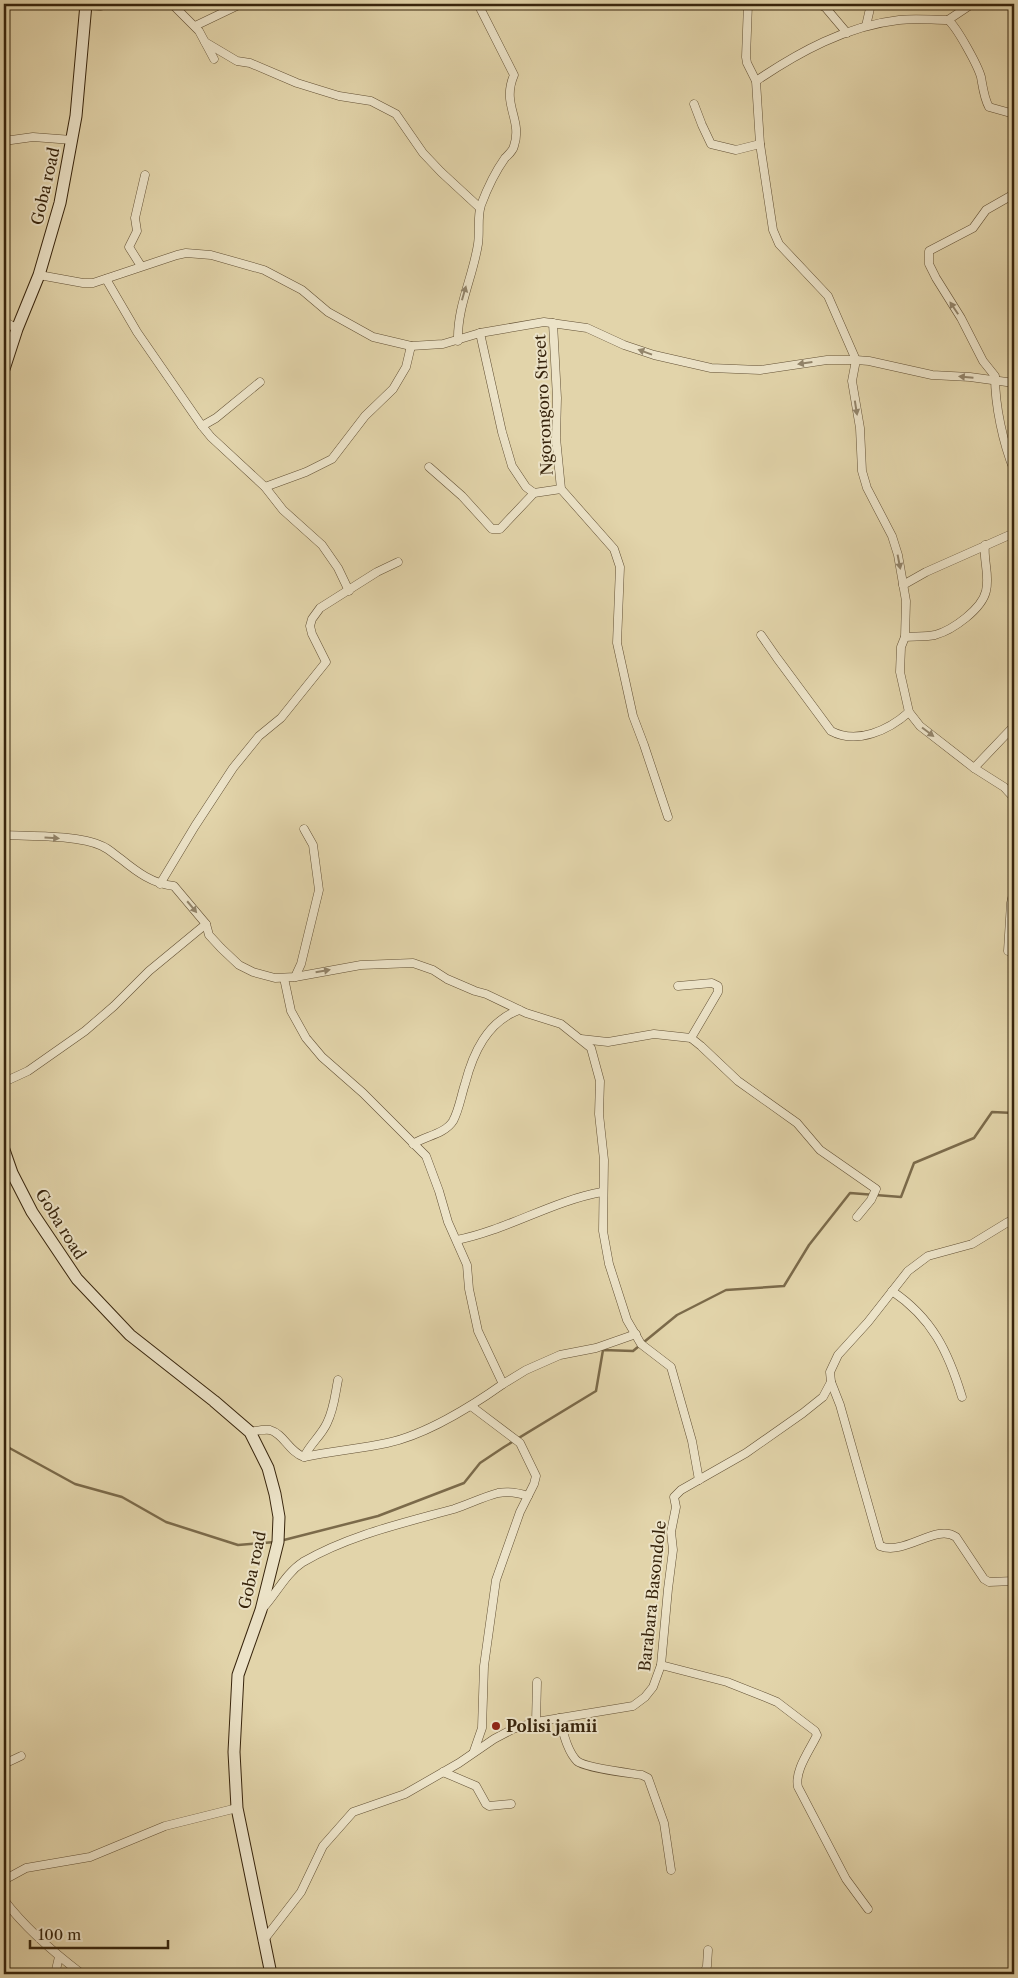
<svg xmlns="http://www.w3.org/2000/svg" width="1018" height="1978" font-family="'Libre Caslon Text',serif">
	<style>
		.lines { fill: none; stroke-linecap: round; stroke-linejoin: round }
		.stream { stroke: #7b6a4a; stroke-width: 2.5 }
		.minor-casing { stroke: #625034; stroke-width: 9 }
		.secondary-casing { stroke: #37240c; stroke-width: 13 }
		.minor { stroke: #ece3c8; stroke-width: 8 }
		.secondary { stroke: #ece3c8; stroke-width: 11 }
		.oneway { fill: #92846a }
		.poi-dot { fill: #8f2418; stroke: #ece3c8; stroke-width: 2 }
		.labels { text-anchor: middle; stroke-width: 4; stroke-linejoin: round; paint-order: stroke }
		.street-label { font-size: 16px; fill: #37240c; stroke: #ece3c8 }
		.poi-label { font-size: 16px; font-weight: bold; fill: #37240c; stroke: #ece3c8; text-anchor: start }
	</style>
	<rect width="100%" height="100%" fill="#e2d4aa"/>
	<filter id="stains"><feTurbulence type="fractalNoise" baseFrequency=".004" numOctaves="4"/><feColorMatrix values="0 0 0 0 .2 0 0 0 0 .09 0 0 0 0 .02 0 0 0 .5 -.17"/></filter>
	<radialGradient id="worn" r=".72"><stop offset=".6" stop-color="#630" stop-opacity="0"/><stop offset="1" stop-color="#630" stop-opacity=".3"/></radialGradient>
	<g class="lines">
		<g class="stream">
			<path d="M 4,1445 L 75,1484 L 122,1497 L 166,1522 L 238,1545 L 275,1542"/>
			<path d="M 280,1541 L 378,1516 L 464,1483 L 480,1463 L 504,1447 L 596,1391 L 603,1350 L 633,1351 L 677,1315 L 726,1290 L 784,1286 L 809,1245 L 850,1193 L 901,1197 L 914,1163 L 974,1138 L 992,1112 L 1014,1113"/>
		</g>
		<defs>
			<g id="minor">
				<path d="M 172,4 L 199,31 L 214,59"/>
				<path d="M 748,4 L 746,57 L 747,63 L 756,81 L 760,144 L 773,230 L 779,244 L 828,296 L 856,360 L 852,381 L 860,428 L 862,471 L 867,488 L 892,536 L 898,555 L 906,601 L 905,637 L 901,647 L 900,672 L 909,712 L 920,726 L 974,768 L 1004,787 L 1014,798"/>
				<path d="M 818,4 L 825,7 L 847,33"/>
				<path d="M 86,5 L 100,6 L 109,4"/>
				<path d="M 948,20 L 972,4"/>
				<path d="M 195,26 L 241,4"/>
				<path d="M 866,26 L 871,4"/>
				<path d="M 205,42 L 237,61 L 250,63 L 297,83 L 339,96 L 371,101 L 396,114 L 423,153 L 441,172 L 480,208"/>
				<path d="M 756,81 C 799,52 846,26 899,20 C 915,18 932,20 948,20 C 957,27 978,66 981,77 C 983,88 984,98 989,107 L 1014,114"/>
				<path d="M 694,104 L 702,125 L 711,144 L 736,150 L 760,144"/>
				<path d="M 4,141 L 33,137 L 72,140"/>
				<path d="M 1014,194 L 986,210 L 973,228 L 929,251 L 929,264 L 936,278 L 961,318 L 983,361 L 995,376 C 995,406 1003,443 1014,470"/>
				<path d="M 141,266 L 129,247 L 137,231 L 135,218 L 145,175"/>
				<path d="M 39,275 L 83,283 L 93,283 L 177,255 L 186,253 L 211,255 L 264,270 L 302,290 L 328,312 L 373,337 L 411,346 L 443,344 L 480,333 L 544,322 L 587,328 L 624,345 L 654,355 L 711,368 L 760,370 L 827,360 L 856,360 L 869,361 L 932,375 L 970,377 L 1014,383"/>
				<path d="M 106,279 L 137,332 L 202,426 L 211,437 L 265,487 L 283,510 L 322,545 L 338,568 L 349,591"/>
				<path d="M 4,321 L 17,329"/>
				<path d="M 553,323 L 557,398 L 556,438 L 561,489 L 614,549 L 620,567 L 617,643 L 633,716 L 644,745 L 668,817"/>
				<path d="M 480,333 L 502,432 L 512,466 L 526,487 L 534,493 L 561,489"/>
				<path d="M 458,341 C 457,306 473,277 478,244 C 480,231 477,217 481,205 C 487,189 495,172 505,158 C 509,154 513,151 514,146 C 523,119 501,105 514,75 L 478,4"/>
				<path d="M 202,426 L 216,418 L 260,382"/>
				<path d="M 429,467 L 462,496 L 492,529 L 500,529 L 534,493"/>
				<path d="M 265,487 L 306,472 L 332,459 L 365,416 L 393,389 L 406,367 L 411,346"/>
				<path d="M 903,585 L 926,572 L 1014,533"/>
				<path d="M 761,635 L 777,658 L 831,731 C 857,745 889,730 909,712"/>
				<path d="M 905,637 C 914,636 926,637 935,635 C 953,630 982,609 986,591 C 990,575 983,560 985,545"/>
				<path d="M 974,768 L 1014,726"/>
				<path d="M 4,835 C 30,836 80,835 102,846 C 109,849 115,855 121,859 C 137,872 153,884 174,886 L 206,924 L 209,935 L 221,948 L 239,965 L 253,972 L 275,978 L 295,977 L 361,965 L 413,963 L 433,970 L 447,979 L 475,991 L 486,994 L 526,1013 L 561,1024 L 591,1048 L 600,1081 L 599,1114 L 604,1160 L 603,1231 L 609,1264 L 627,1320 L 641,1344 L 671,1367 L 692,1441 L 699,1480"/>
				<path d="M 160,884 L 195,826 L 233,768 L 259,736 L 281,718 L 326,662 L 312,634 L 310,626 L 312,619 L 320,608 L 377,572 L 398,562"/>
				<path d="M 1008,951 L 1011,903 L 1014,890"/>
				<path d="M 295,977 L 301,964 L 319,890 L 313,845 L 304,829"/>
				<path d="M 678,986 L 712,983 L 718,986 L 718,992 L 691,1038"/>
				<path d="M 581,1039 L 608,1042 L 654,1034 L 691,1038 L 701,1046 L 738,1081 L 797,1123 L 820,1150 L 876,1189 L 871,1200 L 857,1217"/>
				<path d="M 4,1082 L 28,1071 L 85,1031 L 114,1006 L 149,971 L 206,924"/>
				<path d="M 413,1144 C 425,1136 445,1134 453,1121 C 459,1110 461,1096 465,1084 C 473,1053 487,1022 519,1010"/>
				<path d="M 457,1240 C 507,1230 552,1201 602,1192"/>
				<path d="M 892,1291 C 932,1318 948,1351 962,1397"/>
				<path d="M 831,1382 L 840,1405 L 880,1546 C 905,1556 936,1523 956,1537 L 984,1579 L 989,1582 L 1014,1581"/>
				<path d="M 503,1384 L 526,1370 L 560,1355 L 596,1348 L 636,1334"/>
				<path d="M 471,1406 L 520,1443 L 536,1476 L 534,1484 L 520,1512 L 496,1580 L 484,1666 L 482,1728 L 474,1751"/>
				<path d="M 250,1432 C 256,1431 264,1429 270,1430 C 284,1434 289,1452 304,1457 C 331,1451 360,1449 387,1443 C 425,1435 472,1406 503,1384 L 478,1331 L 469,1289 L 467,1265 L 448,1222 L 439,1191 L 426,1156 L 363,1093 L 322,1057 L 306,1038 L 291,1011 L 284,978"/>
				<path d="M 304,1457 C 310,1444 321,1436 327,1423 C 334,1409 335,1395 338,1380"/>
				<path d="M 263,1608 C 276,1594 286,1573 303,1562 C 349,1535 404,1523 454,1509 C 469,1504 483,1497 498,1493 C 508,1491 519,1493 528,1496"/>
				<path d="M 661,1665 L 727,1682 L 765,1697 L 777,1702 L 815,1731 L 817,1735 C 810,1750 794,1771 798,1787 L 846,1879 L 868,1909"/>
				<path d="M 559,1718 C 563,1731 567,1751 577,1761 C 585,1768 629,1773 642,1775 L 648,1778 L 664,1823 L 671,1870"/>
				<path d="M 536,1722 L 537,1682"/>
				<path d="M 4,1764 L 21,1756"/>
				<path d="M 443,1772 L 476,1786 L 486,1804 L 489,1806 L 511,1804"/>
				<path d="M 4,1880 L 26,1868 L 90,1857 L 165,1826 L 237,1808"/>
				<path d="M 4,1900 C 26,1929 53,1952 82,1974"/>
				<path d="M 263,1941 L 301,1892 L 323,1846 L 353,1812 L 405,1794 L 459,1763 L 494,1739 L 513,1729 L 536,1722 L 633,1706 L 645,1697 L 653,1687 L 661,1665 L 668,1589 L 673,1550 L 671,1532 L 676,1507 L 674,1497 L 681,1490 L 746,1453 L 803,1413 L 823,1397 L 831,1382 L 830,1372 L 838,1355 L 868,1322 L 908,1271 L 928,1256 L 972,1244 L 1008,1222 L 1014,1220"/>
				<path d="M 55,1974 L 59,1957"/>
				<path d="M 704,1974 L 707,1966 L 708,1950"/>
			</g>
			<g id="secondary">
				<path d="M 4,369 L 17,329 L 39,275 L 60,203 L 76,116 L 86,4"/>
				<path d="M 4,1150 L 12,1173 L 32,1212 L 77,1279 L 130,1335 L 214,1401 L 250,1432 L 268,1468 L 275,1494 L 279,1517 L 278,1542 L 261,1610 L 238,1675 L 234,1752 L 237,1808 L 271,1974"/>
			</g>
		</defs>
		<use href="#minor" class="minor-casing"/>
		<use href="#secondary" class="secondary-casing"/>
		<use href="#minor" class="minor"/>
		<use href="#secondary" class="secondary"/>
	</g>
	<defs><path id="oneway-solid" d="M-6-.8H1V-3.2L6.5 0L1 3.2V.8H-6Z" transform="scale(1.25)"/></defs>
	<g class="oneway">
		<use href="#oneway-solid" transform="translate(464 293) rotate(-74)"/>
		<use href="#oneway-solid" transform="translate(954 308) rotate(-124)"/>
		<use href="#oneway-solid" transform="translate(645 352) rotate(-160)"/>
		<use href="#oneway-solid" transform="translate(805 363) rotate(172)"/>
		<use href="#oneway-solid" transform="translate(966 377) rotate(-175)"/>
		<use href="#oneway-solid" transform="translate(856 408) rotate(81)"/>
		<use href="#oneway-solid" transform="translate(899 562) rotate(79)"/>
		<use href="#oneway-solid" transform="translate(928 732) rotate(37)"/>
		<use href="#oneway-solid" transform="translate(52 838) rotate(4)"/>
		<use href="#oneway-solid" transform="translate(192 907) rotate(50)"/>
		<use href="#oneway-solid" transform="translate(323 971) rotate(-10)"/>
	</g>
	<circle class="poi-dot" cx="496" cy="1726" r="5"/>
	<g class="labels">
		<g class="street-label">
			<text transform="translate(45 186) rotate(-77)" y="6">Goba road</text>
			<text transform="translate(543 405) rotate(-93)" y="6">Ngorongoro Street</text>
			<text transform="translate(61 1224) rotate(58)" y="6">Goba road</text>
			<text transform="translate(252 1570) rotate(-78)" y="6">Goba road</text>
			<text transform="translate(652 1596) rotate(-84)" y="6">Barabara Basondole</text>
		</g>
		<g class="poi-label">
			<text x="506" y="1732">Polisi jamii</text>
		</g>
	</g>
	<rect width="1018" height="1978" fill="none" stroke="#e2d4aa" stroke-width="20"/>
	<rect x="5" y="5" width="1008" height="1968" fill="none" stroke="#37240c" stroke-width="2.5"/>
	<rect x="10" y="10" width="998" height="1958" fill="none" stroke="#37240c"/>
	<path d="M30 1940v8h138v-8" fill="none" stroke="#37240c" stroke-width="2.5"/>
	<text x="38" y="1940" font-size="15" fill="#37240c" stroke="#ece3c8" stroke-width="4" paint-order="stroke">100 m</text>
	<rect width="100%" height="100%" filter="url(#stains)"/>
	<rect width="100%" height="100%" fill="url(#worn)"/>
</svg>
